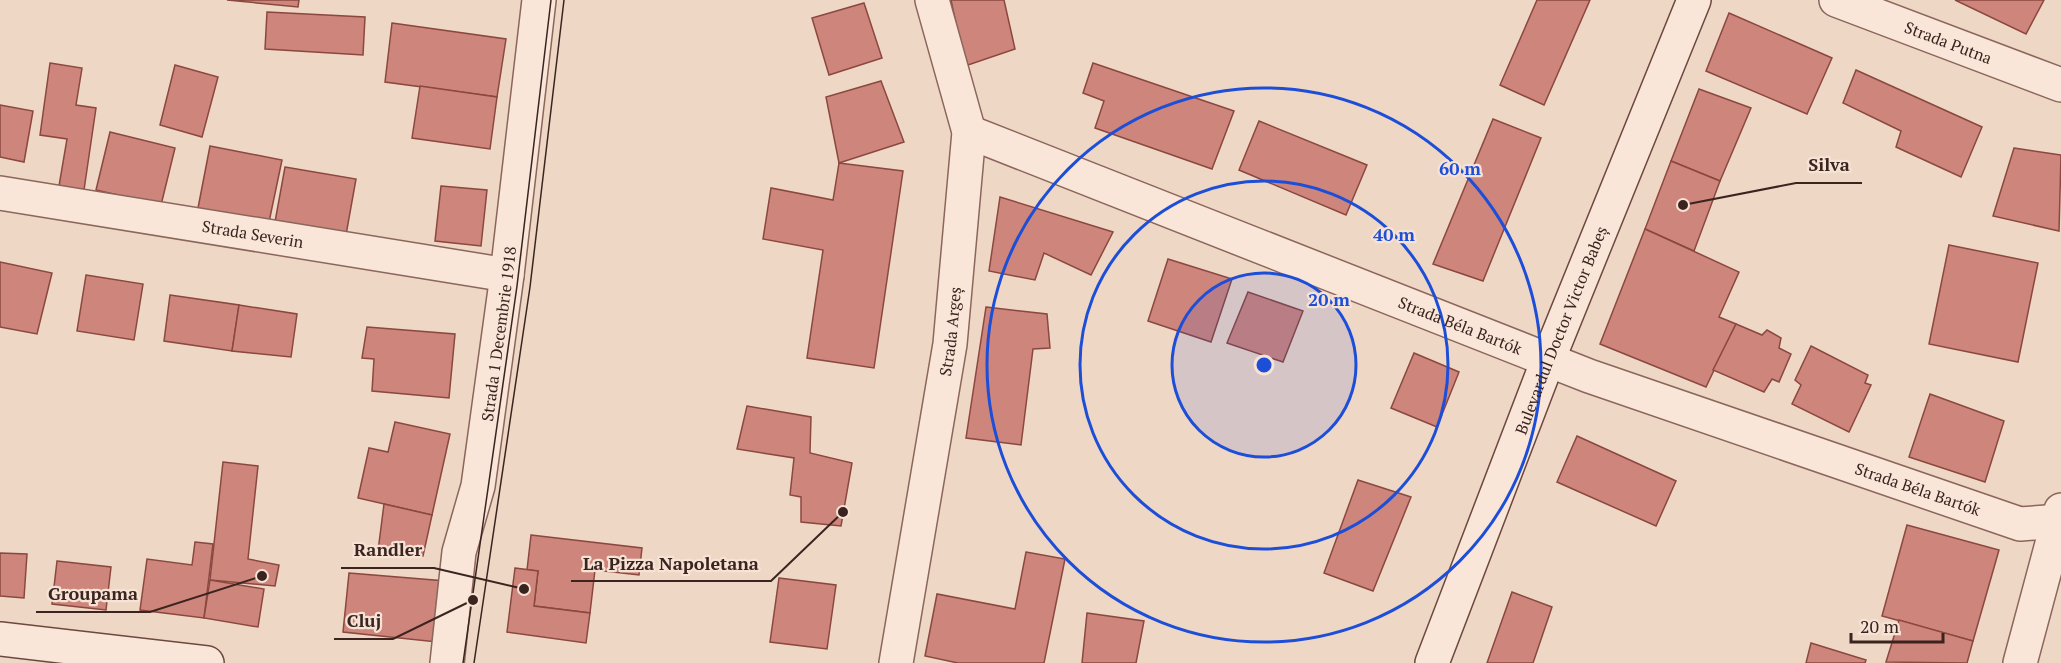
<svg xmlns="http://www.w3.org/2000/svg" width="2061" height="663" font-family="'PT Serif',serif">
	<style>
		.building { fill: #ce857b; stroke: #8a4840; stroke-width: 1.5 }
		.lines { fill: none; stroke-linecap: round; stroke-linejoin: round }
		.street-casing { stroke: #8b665b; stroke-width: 36 }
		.secondary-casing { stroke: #6c483e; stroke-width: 36 }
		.street { stroke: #f9e6d9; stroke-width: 33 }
		.secondary { stroke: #f9e6d9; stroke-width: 33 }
		.tram { stroke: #3b241f; stroke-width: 1.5 }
		.ring { fill: none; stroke: #1d4ed8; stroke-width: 3 }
		.labels { text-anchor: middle; stroke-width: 4.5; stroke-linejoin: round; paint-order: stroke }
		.street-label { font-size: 16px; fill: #3b241f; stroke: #f6e3d5 }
		.centre { fill: #1d4ed8; stroke: #f6e3d5; stroke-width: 3 }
		.ring-label { font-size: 18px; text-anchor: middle; font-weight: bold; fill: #1d4ed8; stroke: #f6e3d5; stroke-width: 4.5; stroke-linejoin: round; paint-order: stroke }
		.leader { fill: none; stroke: #3b241f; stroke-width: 2 }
		.callout-dot { fill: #3b241f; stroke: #f6e3d5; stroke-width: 2 }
		.callout-label { font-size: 18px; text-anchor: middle; font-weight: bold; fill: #3b241f; stroke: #f6e3d5; stroke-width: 4.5; stroke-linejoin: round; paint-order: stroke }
	</style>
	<rect width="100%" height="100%" fill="#efd7c5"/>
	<g class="building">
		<path d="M 227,0 L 299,0 L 298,7 Z"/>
		<path d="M 951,0 L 1004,0 L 1015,49 L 965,66 Z"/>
		<path d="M 1537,0 L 1590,0 L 1544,105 L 1500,85 Z"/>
		<path d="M 1955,0 L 2044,0 L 2026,34 Z"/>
		<path d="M 864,3 L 882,58 L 829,75 L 812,18 Z"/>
		<path d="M 267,12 L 365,17 L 363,55 L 265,49 Z"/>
		<path d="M 1729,13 L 1832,58 L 1807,114 L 1706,71 Z"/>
		<path d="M 392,23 L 506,39 L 497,97 L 385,82 Z"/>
		<path d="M 50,63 L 82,68 L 76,105 L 96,108 L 84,190 L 59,186 L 67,139 L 40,135 Z"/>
		<path d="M 1093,63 L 1234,111 L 1212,169 L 1095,128 L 1104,101 L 1083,93 Z"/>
		<path d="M 175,65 L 218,77 L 202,137 L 160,125 Z"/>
		<path d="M 1856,70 L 1982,127 L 1961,177 L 1896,147 L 1901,131 L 1843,103 Z"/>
		<path d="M 881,81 L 904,142 L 839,163 L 826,97 Z"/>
		<path d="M 420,86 L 497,97 L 490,149 L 412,138 Z"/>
		<path d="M 1699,89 L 1751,108 L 1720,181 L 1671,161 Z"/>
		<path d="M 0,105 L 33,111 L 24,162 L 0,157 Z"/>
		<path d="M 1493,119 L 1541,138 L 1483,281 L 1433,264 Z"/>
		<path d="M 1259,121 L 1367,165 L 1346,215 L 1239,170 Z"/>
		<path d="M 110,132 L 175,148 L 161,205 L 96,190 Z"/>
		<path d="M 210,146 L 282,160 L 269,222 L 198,208 Z"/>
		<path d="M 2014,148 L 2061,155 L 2059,231 L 1993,216 Z"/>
		<path d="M 1671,161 L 1720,181 L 1694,251 L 1645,229 Z"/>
		<path d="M 839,163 L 903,171 L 874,368 L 807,358 L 823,250 L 763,239 L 771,188 L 833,200 Z"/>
		<path d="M 285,167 L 356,179 L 346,235 L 275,222 Z"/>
		<path d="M 441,186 L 487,190 L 481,246 L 435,241 Z"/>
		<path d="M 1000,197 L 1113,232 L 1091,275 L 1044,253 L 1035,280 L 989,271 Z"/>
		<path d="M 1645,229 L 1739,272 L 1719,317 L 1736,324 L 1706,387 L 1600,344 Z"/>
		<path d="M 1949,245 L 2038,263 L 2018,362 L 1929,344 Z"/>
		<path d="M 1168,259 L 1232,279 L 1211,342 L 1148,321 Z"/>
		<path d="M 0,262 L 52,273 L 37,334 L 0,327 Z"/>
		<path d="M 86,275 L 143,284 L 134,340 L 77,331 Z"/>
		<path d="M 1248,292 L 1303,311 L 1283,362 L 1227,343 Z"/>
		<path d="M 170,295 L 239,305 L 232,351 L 164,341 Z"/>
		<path d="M 239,305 L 297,314 L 291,357 L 232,351 Z"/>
		<path d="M 986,307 L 1047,314 L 1050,348 L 1033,349 L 1021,445 L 966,438 Z"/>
		<path d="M 1736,324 L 1762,335 L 1767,330 L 1781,338 L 1779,348 L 1791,354 L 1779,382 L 1772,379 L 1764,392 L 1713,370 Z"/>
		<path d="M 367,327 L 455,334 L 449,398 L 372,391 L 374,359 L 362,358 Z"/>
		<path d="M 1811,346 L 1868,375 L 1865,383 L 1871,385 L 1849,432 L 1792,404 L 1801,385 L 1795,380 Z"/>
		<path d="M 1414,353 L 1459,372 L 1437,427 L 1391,408 Z"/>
		<path d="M 1930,394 L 2004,421 L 1985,482 L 1909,457 Z"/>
		<path d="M 747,406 L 811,417 L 810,453 L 852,463 L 841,526 L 801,522 L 801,497 L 790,495 L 794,458 L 737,449 Z"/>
		<path d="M 395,422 L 450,434 L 432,515 L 358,498 L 369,448 L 388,452 Z"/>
		<path d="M 1577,436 L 1676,481 L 1656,526 L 1557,482 Z"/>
		<path d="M 223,462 L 258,466 L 248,559 L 279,565 L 275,586 L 210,580 Z"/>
		<path d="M 1358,480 L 1411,497 L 1373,591 L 1324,573 Z"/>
		<path d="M 384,504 L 432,515 L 423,556 L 378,551 Z"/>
		<path d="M 1907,525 L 1999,550 L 1973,641 L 1882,616 Z"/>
		<path d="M 531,535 L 642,548 L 639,575 L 595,570 L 590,613 L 534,606 L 538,571 L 527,570 Z"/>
		<path d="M 195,542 L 213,544 L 204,618 L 140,610 L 147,559 L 192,565 Z"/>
		<path d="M 1026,552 L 1065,559 L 1044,663 L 958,663 L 925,656 L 937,594 L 1015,609 Z"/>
		<path d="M 0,553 L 27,554 L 24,598 L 0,596 Z"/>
		<path d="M 57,561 L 111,567 L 106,610 L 52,604 Z"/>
		<path d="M 515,568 L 538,571 L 534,606 L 590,613 L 586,643 L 507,632 Z"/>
		<path d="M 349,573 L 446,581 L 437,642 L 343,632 Z"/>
		<path d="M 779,578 L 836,585 L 827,649 L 770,642 Z"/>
		<path d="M 210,580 L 264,589 L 258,627 L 204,618 Z"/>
		<path d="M 1512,592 L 1552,607 L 1533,663 L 1487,663 Z"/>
		<path d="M 1087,613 L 1144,621 L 1136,663 L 1082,663 Z"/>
		<path d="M 1899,620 L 1973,641 L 1967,663 L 1886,662 Z"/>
		<path d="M 1811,643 L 1866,660 L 1865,663 L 1806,663 Z"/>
	</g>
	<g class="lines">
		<defs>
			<g id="street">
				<path id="s1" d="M 1836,0 L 2061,85"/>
				<path id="s2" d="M 969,132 L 1589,376 L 2020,524 L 2061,521"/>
				<path id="s3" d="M 0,193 L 507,275"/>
				<path id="s4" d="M 447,663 L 459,552 L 478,486 L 507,275 L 539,0"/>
				<path id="s5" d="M 896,663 L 950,344 L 969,132 L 932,0"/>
				<path d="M 2020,663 L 2061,510"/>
			</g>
			<g id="secondary">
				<path d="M 0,639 L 207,663"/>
				<path id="s6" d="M 1432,663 L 1548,360 L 1694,0"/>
			</g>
		</defs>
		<use href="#street" class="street-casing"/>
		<use href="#secondary" class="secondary-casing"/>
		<use href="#street" class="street"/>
		<use href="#secondary" class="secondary"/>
		<g class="tram">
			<path d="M 463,663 L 517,286 L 551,0"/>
			<path d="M 474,663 L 530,287 L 564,0"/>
		</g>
	</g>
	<circle cx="1264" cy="365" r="92" fill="#1d4ed8" fill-opacity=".12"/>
	<g class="ring">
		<circle cx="1264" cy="365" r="92"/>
		<circle cx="1264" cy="365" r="184"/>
		<circle cx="1264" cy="365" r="277"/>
	</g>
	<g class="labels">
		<g class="street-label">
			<text dy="6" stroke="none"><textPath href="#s1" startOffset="120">Strada Putna</textPath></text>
			<text dy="6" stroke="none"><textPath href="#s3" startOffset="256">Strada Severin</textPath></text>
			<text dy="6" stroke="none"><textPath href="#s2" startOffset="528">Strada Béla Bartók</textPath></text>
			<text dy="6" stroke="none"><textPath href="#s5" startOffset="336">Strada Argeș</textPath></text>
			<text dy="6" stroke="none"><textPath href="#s6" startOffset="357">Bulevardul Doctor Victor Babeș</textPath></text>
			<text dy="6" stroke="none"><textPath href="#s4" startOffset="334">Strada 1 Decembrie 1918</textPath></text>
			<text dy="6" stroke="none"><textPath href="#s2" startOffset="1014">Strada Béla Bartók</textPath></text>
		</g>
	</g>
	<circle cx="1264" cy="365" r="9" class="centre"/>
	<g class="ring-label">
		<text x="1460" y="175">60 m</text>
		<text x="1394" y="241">40 m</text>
		<text x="1329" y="306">20 m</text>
	</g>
	<path class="leader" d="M1683 205L1796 183H1862M524 589L434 568H341M843 512L771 581H571M262 576L150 612H36M473 600L393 639H334"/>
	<g class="callout-dot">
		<circle cx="1683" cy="205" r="6"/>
		<circle cx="524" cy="589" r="6"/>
		<circle cx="843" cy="512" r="6"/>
		<circle cx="262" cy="576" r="6"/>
		<circle cx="473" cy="600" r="6"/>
	</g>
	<g class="callout-label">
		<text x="1829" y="171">Silva</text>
		<text x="388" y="556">Randler</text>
		<text x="671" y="570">La Pizza Napoletana</text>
		<text x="93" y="600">Groupama</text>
		<text x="364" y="627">Cluj</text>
	</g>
	<path d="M1851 633v9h92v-9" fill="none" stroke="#3b241f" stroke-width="3"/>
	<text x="1860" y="633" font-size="18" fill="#3b241f" stroke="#f6e3d5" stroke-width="4.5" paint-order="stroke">20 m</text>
</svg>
